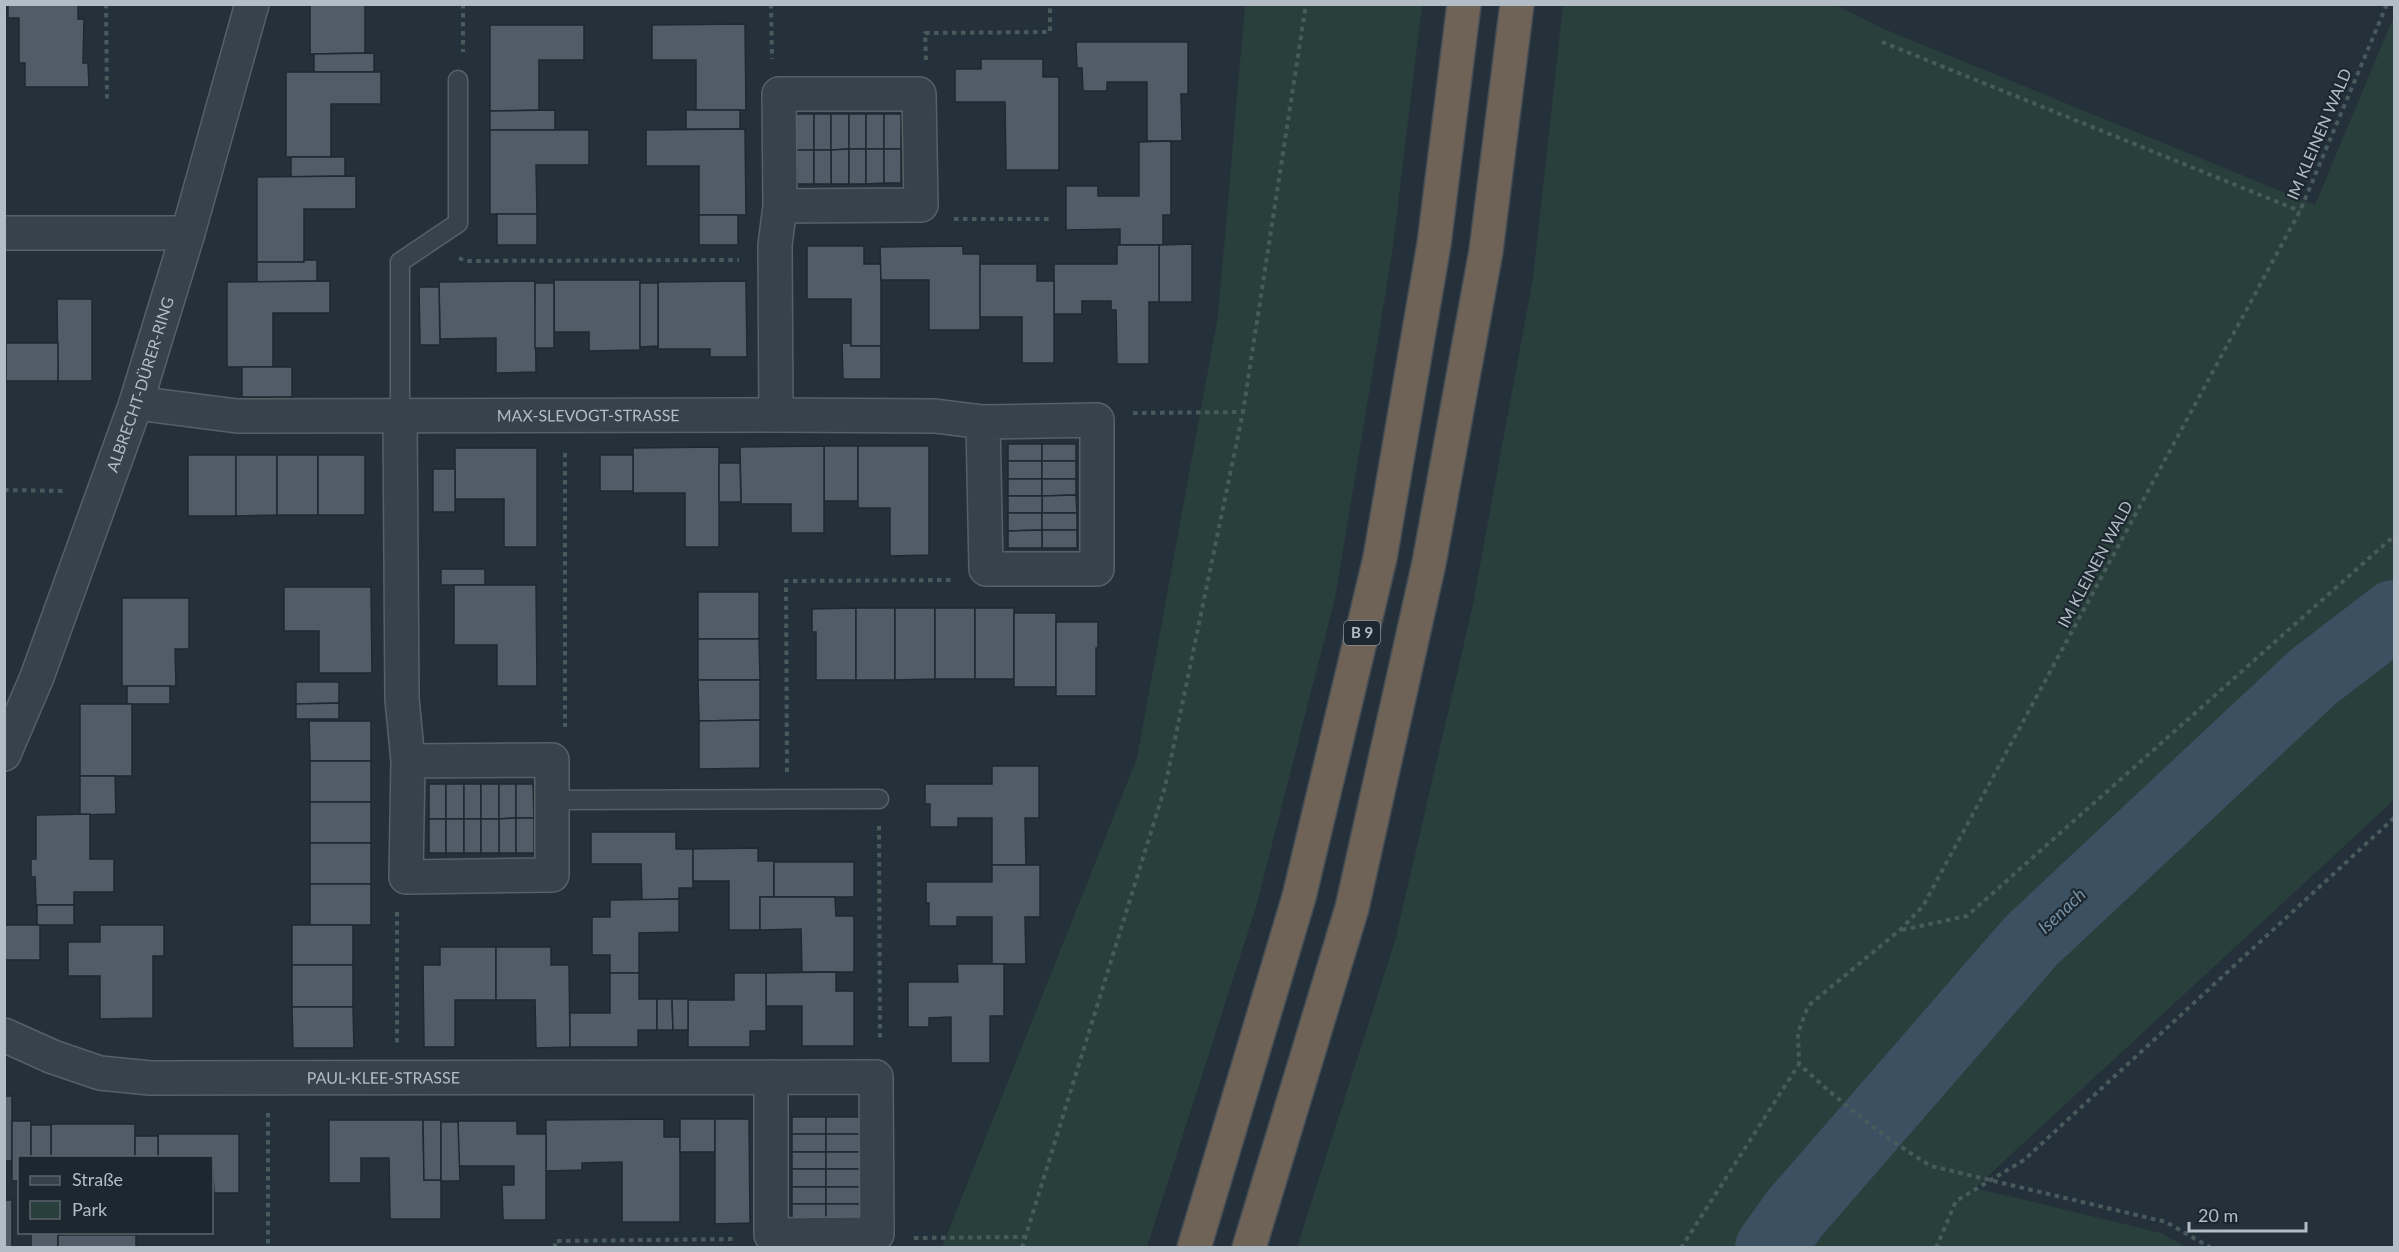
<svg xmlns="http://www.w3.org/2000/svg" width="2399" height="1252" font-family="Lato,sans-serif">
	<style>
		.green { fill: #293f3c }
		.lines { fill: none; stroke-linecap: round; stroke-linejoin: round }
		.river { stroke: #3b5162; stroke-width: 70 }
		.building { fill: #505c67; stroke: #1f2931; stroke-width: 1.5 }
		.lane-casing { stroke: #566068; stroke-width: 21 }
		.street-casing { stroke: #566068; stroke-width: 36 }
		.highway-casing { stroke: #434d55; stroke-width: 36 }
		.path { stroke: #485b5b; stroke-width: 4; stroke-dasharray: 4.5 4.5; stroke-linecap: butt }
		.lane { stroke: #38424a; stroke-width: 18 }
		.street { stroke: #38424a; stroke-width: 33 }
		.highway { stroke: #6f6256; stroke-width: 33 }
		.labels { text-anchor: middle; stroke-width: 4.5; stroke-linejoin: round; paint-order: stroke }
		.shield { fill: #1d272f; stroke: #869099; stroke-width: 1.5 }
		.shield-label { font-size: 15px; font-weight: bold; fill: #b3bdc6 }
		.street-label { font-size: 16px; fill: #b3bdc6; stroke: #1d272f }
		.water-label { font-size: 18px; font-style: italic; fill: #7692a7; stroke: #1d272f }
	</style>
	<rect width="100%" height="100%" fill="#25313a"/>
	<g class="green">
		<path d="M 1245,5 L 1422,5 L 1392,254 L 1335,598 L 1256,907 L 1147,1247 L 942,1247 L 1137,758 L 1218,316 Z"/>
		<path d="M 1563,5 L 1835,5 L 1884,29 L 2315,205 L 2394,16 L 2394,800 L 1975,1188 L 2161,1233 L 2186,1247 L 1297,1247 L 1395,941 L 1472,609 L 1533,278 Z"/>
	</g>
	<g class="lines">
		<path class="river" d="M 1770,1248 L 1795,1213 L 2031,941 L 2313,677 L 2394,615"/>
	</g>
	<g class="building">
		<path d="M 8,4 L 78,4 L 78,19 L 84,19 L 83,63 L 88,63 L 89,87 L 25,87 L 25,63 L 19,63 L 19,18 L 8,18 Z"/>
		<path d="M 310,4 L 365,4 L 365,53 L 310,54 Z"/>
		<path d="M 745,24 L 746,110 L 696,110 L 696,60 L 652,60 L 652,25 Z"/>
		<path d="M 490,25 L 584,25 L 584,60 L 539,60 L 539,110 L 490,111 Z"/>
		<path d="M 1076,42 L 1188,42 L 1188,94 L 1181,94 L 1182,141 L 1147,141 L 1147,82 L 1107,82 L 1107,91 L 1083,91 L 1082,68 L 1077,68 Z"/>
		<path d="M 374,53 L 374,72 L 314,72 L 314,54 Z"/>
		<path d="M 981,59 L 1043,59 L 1043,77 L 1059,77 L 1059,170 L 1006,170 L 1005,102 L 955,102 L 955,69 L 981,69 Z"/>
		<path d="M 286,72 L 381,72 L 381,104 L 331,104 L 331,157 L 286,157 Z"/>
		<path d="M 555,110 L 555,130 L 490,130 L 490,111 Z"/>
		<rect x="686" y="110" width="54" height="19"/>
		<rect x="796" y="114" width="18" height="36"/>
		<rect x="814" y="114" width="17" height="36"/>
		<path d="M 831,114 L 849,114 L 849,149 L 831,150 Z"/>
		<rect x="849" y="114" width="17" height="35"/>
		<rect x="866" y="114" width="18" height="35"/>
		<rect x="884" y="114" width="17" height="35"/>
		<path d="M 745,129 L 746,215 L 699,215 L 699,166 L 646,166 L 646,130 Z"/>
		<path d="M 490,130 L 589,130 L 589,165 L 536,165 L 537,214 L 490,214 Z"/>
		<path d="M 1171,141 L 1171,215 L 1163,215 L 1163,245 L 1120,245 L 1120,229 L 1066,230 L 1066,186 L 1098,186 L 1098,196 L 1139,196 L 1139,142 Z"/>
		<path d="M 849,149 L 849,184 L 831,184 L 831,150 Z"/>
		<rect x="849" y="149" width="17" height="35"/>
		<path d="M 866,149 L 884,149 L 884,183 L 866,184 Z"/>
		<rect x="884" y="149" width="17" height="34"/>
		<path d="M 796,150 L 814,150 L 814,184 L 797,184 Z"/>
		<rect x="814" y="150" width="17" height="34"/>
		<path d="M 291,157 L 345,157 L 345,176 L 291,177 Z"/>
		<path d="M 356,176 L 356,209 L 304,209 L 304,262 L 257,262 L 257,177 Z"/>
		<rect x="497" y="214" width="40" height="31"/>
		<rect x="699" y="215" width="39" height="30"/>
		<path d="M 1192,244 L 1192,302 L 1159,302 L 1159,245 Z"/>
		<path d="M 1117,245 L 1159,245 L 1159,302 L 1149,302 L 1149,364 L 1117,364 L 1116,310 L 1111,310 L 1111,301 L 1082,301 L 1082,314 L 1054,314 L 1054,264 L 1117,264 Z"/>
		<path d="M 807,246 L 864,246 L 864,264 L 881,264 L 881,346 L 851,346 L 851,299 L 807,299 Z"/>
		<path d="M 963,246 L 963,254 L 980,254 L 980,330 L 929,330 L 929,280 L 881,280 L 880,247 Z"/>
		<path d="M 304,260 L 317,260 L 317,281 L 257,282 L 257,262 L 304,262 Z"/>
		<path d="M 980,264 L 1037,264 L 1037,281 L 1054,281 L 1054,363 L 1022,363 L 1022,317 L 980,317 Z"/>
		<path d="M 554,280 L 640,280 L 640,350 L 589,351 L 589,332 L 554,332 Z"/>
		<path d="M 330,281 L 330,313 L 273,313 L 273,367 L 227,367 L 227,282 Z"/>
		<path d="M 535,281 L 536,372 L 496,373 L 496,338 L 440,339 L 439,282 Z"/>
		<path d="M 746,281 L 747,357 L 710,357 L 710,349 L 658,349 L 658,282 Z"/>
		<rect x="535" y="283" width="19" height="65"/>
		<path d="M 640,283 L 658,283 L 658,346 L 640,347 Z"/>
		<path d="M 419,287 L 439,287 L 440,345 L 420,345 Z"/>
		<path d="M 57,299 L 92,299 L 92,381 L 58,381 Z"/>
		<rect x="6" y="343" width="52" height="38"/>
		<path d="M 842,343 L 851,343 L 851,346 L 881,346 L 881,379 L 843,379 Z"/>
		<rect x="242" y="367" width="50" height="30"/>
		<rect x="1008" y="444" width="34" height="17"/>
		<rect x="1042" y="444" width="34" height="17"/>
		<rect x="824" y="446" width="34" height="55"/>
		<path d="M 824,446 L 824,533 L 791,533 L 791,504 L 741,504 L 740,447 Z"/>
		<path d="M 858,446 L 929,446 L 929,555 L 890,556 L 890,508 L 858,508 Z"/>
		<path d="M 719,447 L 719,547 L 685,547 L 685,493 L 633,493 L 633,448 Z"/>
		<path d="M 455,448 L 537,448 L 537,547 L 504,547 L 504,499 L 455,499 Z"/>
		<rect x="188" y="455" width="48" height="61"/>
		<path d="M 236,455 L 277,455 L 277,515 L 236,516 Z"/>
		<rect x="277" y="455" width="41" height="60"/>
		<rect x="318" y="455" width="47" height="60"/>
		<rect x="600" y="455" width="33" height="36"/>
		<rect x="1008" y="461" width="34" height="18"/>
		<rect x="1042" y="461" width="34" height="18"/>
		<path d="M 719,463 L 740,463 L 741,502 L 719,502 Z"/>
		<rect x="433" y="469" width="22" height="43"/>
		<rect x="1008" y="479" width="34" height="17"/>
		<path d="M 1042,479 L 1076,479 L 1076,495 L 1042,496 Z"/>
		<path d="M 1076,495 L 1077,513 L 1042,513 L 1042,496 Z"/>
		<rect x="1008" y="496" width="34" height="17"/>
		<path d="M 1008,513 L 1042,513 L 1042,530 L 1008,531 Z"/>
		<rect x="1042" y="513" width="35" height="17"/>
		<rect x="1042" y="530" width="35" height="18"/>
		<path d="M 1042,530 L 1042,548 L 1008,548 L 1008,531 Z"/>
		<rect x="441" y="569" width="44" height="16"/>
		<path d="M 454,585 L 536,585 L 537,686 L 497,686 L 497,645 L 454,645 Z"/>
		<path d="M 284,587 L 371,587 L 372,673 L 319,673 L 319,631 L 284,631 Z"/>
		<rect x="698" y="592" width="61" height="47"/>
		<path d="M 122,598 L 189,598 L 189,649 L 175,649 L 176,686 L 122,686 Z"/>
		<path d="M 856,608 L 856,680 L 816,680 L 816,632 L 812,632 L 812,609 Z"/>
		<rect x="856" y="608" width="39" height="72"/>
		<path d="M 895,608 L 935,608 L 935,679 L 895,680 Z"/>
		<rect x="935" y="608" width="40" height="71"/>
		<rect x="975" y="608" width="39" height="71"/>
		<rect x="1014" y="613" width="42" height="74"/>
		<path d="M 1056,622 L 1098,622 L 1098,648 L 1096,648 L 1096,696 L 1056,696 Z"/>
		<path d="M 698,639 L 759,639 L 760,680 L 698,680 Z"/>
		<path d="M 698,680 L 760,680 L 760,720 L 699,721 Z"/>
		<path d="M 296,682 L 339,682 L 339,703 L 296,704 Z"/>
		<rect x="127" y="686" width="43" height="18"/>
		<path d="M 339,703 L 339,719 L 296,719 L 296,704 Z"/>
		<rect x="80" y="704" width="52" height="72"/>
		<path d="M 760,720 L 760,768 L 699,769 L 699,721 Z"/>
		<path d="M 309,721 L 371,721 L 371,761 L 310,761 Z"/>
		<rect x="310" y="761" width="61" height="41"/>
		<path d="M 992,766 L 1039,766 L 1039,818 L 1025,818 L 1026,865 L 992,865 L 992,818 L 958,818 L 958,827 L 930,827 L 930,804 L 925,804 L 925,784 L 992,784 Z"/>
		<path d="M 80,776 L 115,776 L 116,814 L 80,815 Z"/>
		<rect x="429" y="784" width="17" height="35"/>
		<rect x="446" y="784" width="18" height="35"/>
		<rect x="464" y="784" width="17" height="35"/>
		<rect x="481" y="784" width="18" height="35"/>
		<path d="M 499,784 L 516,784 L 516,818 L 499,819 Z"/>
		<path d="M 516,784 L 533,784 L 534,818 L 516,818 Z"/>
		<rect x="310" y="802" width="61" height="41"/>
		<path d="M 90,814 L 90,859 L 114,859 L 114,892 L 74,892 L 74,905 L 36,905 L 35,877 L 31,877 L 31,859 L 36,859 L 36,815 Z"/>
		<path d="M 516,818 L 516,853 L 499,853 L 499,819 Z"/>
		<rect x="516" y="818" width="18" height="35"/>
		<rect x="429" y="819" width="17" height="34"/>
		<rect x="446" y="819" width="18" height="34"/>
		<rect x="464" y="819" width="17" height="34"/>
		<rect x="481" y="819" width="18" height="34"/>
		<path d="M 591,832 L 676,832 L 676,849 L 693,849 L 693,888 L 679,888 L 679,899 L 642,900 L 641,864 L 591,864 Z"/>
		<rect x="310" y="843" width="61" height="41"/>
		<path d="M 758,848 L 758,861 L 774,861 L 774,897 L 760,897 L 760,930 L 729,930 L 729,881 L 693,881 L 693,849 Z"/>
		<rect x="774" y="862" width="80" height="35"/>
		<path d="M 992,865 L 1040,865 L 1040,917 L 1025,917 L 1026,964 L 992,964 L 992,917 L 957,917 L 957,926 L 929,926 L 929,903 L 926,903 L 926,882 L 992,882 Z"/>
		<rect x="310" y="884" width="61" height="41"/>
		<path d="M 760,897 L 835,897 L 836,916 L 854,916 L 854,972 L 802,972 L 801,929 L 760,930 Z"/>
		<path d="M 679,899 L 679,932 L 639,933 L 639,973 L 610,973 L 610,955 L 592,955 L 592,917 L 610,917 L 610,900 Z"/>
		<rect x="37" y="905" width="37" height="20"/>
		<rect x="4" y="925" width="36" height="35"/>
		<path d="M 100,925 L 164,925 L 164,956 L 153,956 L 153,1018 L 100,1019 L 100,976 L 68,976 L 68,942 L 100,942 Z"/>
		<rect x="292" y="925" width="61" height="40"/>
		<path d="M 440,947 L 496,947 L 496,1000 L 455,1000 L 455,1047 L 424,1047 L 423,965 L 440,965 Z"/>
		<path d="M 496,947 L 551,947 L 551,965 L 569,965 L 570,1047 L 536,1048 L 535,1000 L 496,1000 Z"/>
		<path d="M 957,964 L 1004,964 L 1004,1016 L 990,1016 L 990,1063 L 951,1063 L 951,1017 L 929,1018 L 929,1027 L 908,1027 L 908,982 L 958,982 Z"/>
		<rect x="292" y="965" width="61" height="42"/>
		<path d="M 836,972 L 836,991 L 854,991 L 854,1046 L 802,1046 L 802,1006 L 766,1006 L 766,973 Z"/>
		<path d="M 610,973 L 639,973 L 639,999 L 657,999 L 657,1030 L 638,1030 L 638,1047 L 570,1047 L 570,1013 L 610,1013 Z"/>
		<path d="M 734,973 L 766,973 L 766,1031 L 750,1031 L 750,1047 L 688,1047 L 688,1000 L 734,1000 Z"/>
		<path d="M 657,999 L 672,999 L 673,1030 L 657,1030 Z"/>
		<path d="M 672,999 L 688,999 L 688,1030 L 673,1030 Z"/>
		<path d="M 292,1007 L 353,1007 L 354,1048 L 293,1048 Z"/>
		<rect x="4" y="1096" width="8" height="65"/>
		<rect x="792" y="1117" width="34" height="17"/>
		<rect x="826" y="1117" width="34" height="17"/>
		<path d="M 664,1119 L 664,1137 L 680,1137 L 680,1222 L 622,1222 L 622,1162 L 582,1163 L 582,1170 L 546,1171 L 546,1120 Z"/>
		<rect x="680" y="1119" width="35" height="33"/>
		<path d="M 715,1119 L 749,1119 L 750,1223 L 715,1224 Z"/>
		<path d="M 329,1120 L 423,1120 L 424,1180 L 441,1180 L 441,1219 L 390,1219 L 389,1158 L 361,1158 L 361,1183 L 329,1183 Z"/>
		<path d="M 423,1120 L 441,1120 L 441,1180 L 424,1180 Z"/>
		<path d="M 12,1121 L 31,1121 L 31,1158 L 20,1158 L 20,1181 L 12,1181 Z"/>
		<path d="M 458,1121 L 517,1121 L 517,1134 L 546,1134 L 546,1220 L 503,1220 L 502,1185 L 514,1185 L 514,1166 L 458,1166 Z"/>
		<path d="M 441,1122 L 458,1122 L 460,1181 L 441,1181 Z"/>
		<rect x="51" y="1124" width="84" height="34"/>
		<rect x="31" y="1125" width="20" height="33"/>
		<path d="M 158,1134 L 239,1134 L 239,1193 L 214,1193 L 212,1158 L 158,1158 Z"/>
		<rect x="792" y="1134" width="34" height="18"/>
		<rect x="826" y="1134" width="34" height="18"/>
		<rect x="135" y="1136" width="23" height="22"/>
		<rect x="792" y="1152" width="34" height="17"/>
		<rect x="826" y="1152" width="34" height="17"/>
		<rect x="792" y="1169" width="34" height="18"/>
		<rect x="826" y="1169" width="34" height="18"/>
		<rect x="792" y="1187" width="34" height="17"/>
		<rect x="826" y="1187" width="34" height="17"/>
		<rect x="4" y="1200" width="8" height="48"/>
		<rect x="792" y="1204" width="34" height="18"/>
		<rect x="826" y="1204" width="34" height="18"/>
		<path d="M 31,1232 L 62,1232 L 62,1235 L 58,1235 L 58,1248 L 31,1248 Z"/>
		<rect x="58" y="1235" width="78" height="13"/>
	</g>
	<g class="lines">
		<defs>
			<g id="lane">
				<path d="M 400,416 L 400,262 L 458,223 L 458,80"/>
				<path d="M 552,800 L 879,799"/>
			</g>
			<g id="street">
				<path d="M 4,233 L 188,233"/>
				<path id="s1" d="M 136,403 L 237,416 L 776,415 L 935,416 L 983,422 L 1097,420 L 1097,569 L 986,569 L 983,422"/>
				<path d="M 776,415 L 775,245 L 780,206 L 779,94 L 919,94 L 921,205 L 780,206"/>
				<path d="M 400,416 L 402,699 L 408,761 L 406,877 L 552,875 L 552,760 L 408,761"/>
				<path id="s2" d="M 4,754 L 37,677 L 136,403 L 188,233 L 252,4"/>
				<path id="s3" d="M 4,1035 L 53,1057 L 100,1073 L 150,1078 L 876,1077 L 877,1234 L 771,1235 L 771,1077"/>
			</g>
			<g id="highway">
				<path d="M 1194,1248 L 1299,897 L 1380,558 L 1434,244 L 1464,4"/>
				<path d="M 1249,1248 L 1352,908 L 1429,563 L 1486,251 L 1517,4"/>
			</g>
		</defs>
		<use href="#lane" class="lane-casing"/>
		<use href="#street" class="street-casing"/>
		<use href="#highway" class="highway-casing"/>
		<g class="path">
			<path d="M 106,4 L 107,99"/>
			<path d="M 463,4 L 463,52"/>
			<path d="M 771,4 L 772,59"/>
			<path d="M 1882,42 L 2300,211"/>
			<path d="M 926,60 L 925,33 L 1050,32 L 1050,4"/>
			<path d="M 954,219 L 1053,219"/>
			<path d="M 459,258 L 465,261 L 739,260"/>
			<path d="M 1133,413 L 1243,412"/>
			<path d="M 565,453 L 565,727"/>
			<path d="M 4,490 L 67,491"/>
			<path d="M 787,772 L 786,581 L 953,580"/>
			<path d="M 879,826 L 880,1041"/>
			<path d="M 397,912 L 397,1043"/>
			<path d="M 1902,930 L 1967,916 L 2394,536"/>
			<path d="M 268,1113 L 268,1248"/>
			<path d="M 914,1238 L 1026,1237"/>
			<path d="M 555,1248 L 555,1241 L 735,1239"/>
			<path d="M 1022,1248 L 1165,787 L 1243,412 L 1306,4"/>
			<path d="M 1681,1248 L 1799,1064"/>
			<path d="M 1936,1248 L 1956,1201 L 2024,1160 L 2394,818"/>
			<path d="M 2211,1248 L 2166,1222 L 1931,1166 C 1883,1137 1840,1102 1799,1064 L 1798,1033 L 1808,1006 L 1900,930 L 1923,906 L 2300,211 L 2387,4"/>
		</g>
		<use href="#lane" class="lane"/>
		<use href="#street" class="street"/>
		<use href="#highway" class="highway"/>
	</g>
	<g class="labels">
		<rect class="shield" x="1344" y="621" width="36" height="24" rx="4.5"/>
		<g class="shield-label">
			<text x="1362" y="638">B 9</text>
		</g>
		<g class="street-label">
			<text transform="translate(2319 134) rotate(-67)" y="6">IM KLEINEN WALD</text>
			<text dy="6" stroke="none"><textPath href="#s2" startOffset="394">ALBRECHT-DÜRER-RING</textPath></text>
			<text dy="6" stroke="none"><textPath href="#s1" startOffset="453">MAX-SLEVOGT-STRASSE</textPath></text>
			<text transform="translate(2095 564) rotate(-62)" y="6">IM KLEINEN WALD</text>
			<text dy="6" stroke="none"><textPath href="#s3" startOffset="387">PAUL-KLEE-STRASSE</textPath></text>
		</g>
		<g class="water-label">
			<text transform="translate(2062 911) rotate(-43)" y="6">Isenach</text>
		</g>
	</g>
	<rect width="2399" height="1252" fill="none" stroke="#b3bdc6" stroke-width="12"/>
	<rect x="18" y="1156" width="195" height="78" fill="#1d272f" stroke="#59636b" stroke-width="1.5"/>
	<rect x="30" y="1176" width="30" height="9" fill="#38424a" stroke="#59636b" stroke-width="1.5"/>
	<text x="72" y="1186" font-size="18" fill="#b3bdc6">Straße</text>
	<rect x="30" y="1201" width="30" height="18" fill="#293f3c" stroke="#59636b" stroke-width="1.5"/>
	<text x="72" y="1216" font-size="18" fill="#b3bdc6">Park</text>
	<path d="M2189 1222v9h117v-9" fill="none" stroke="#b3bdc6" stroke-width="3"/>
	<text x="2198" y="1222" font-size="18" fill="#b3bdc6" stroke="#1d272f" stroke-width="4.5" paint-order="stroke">20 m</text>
</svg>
